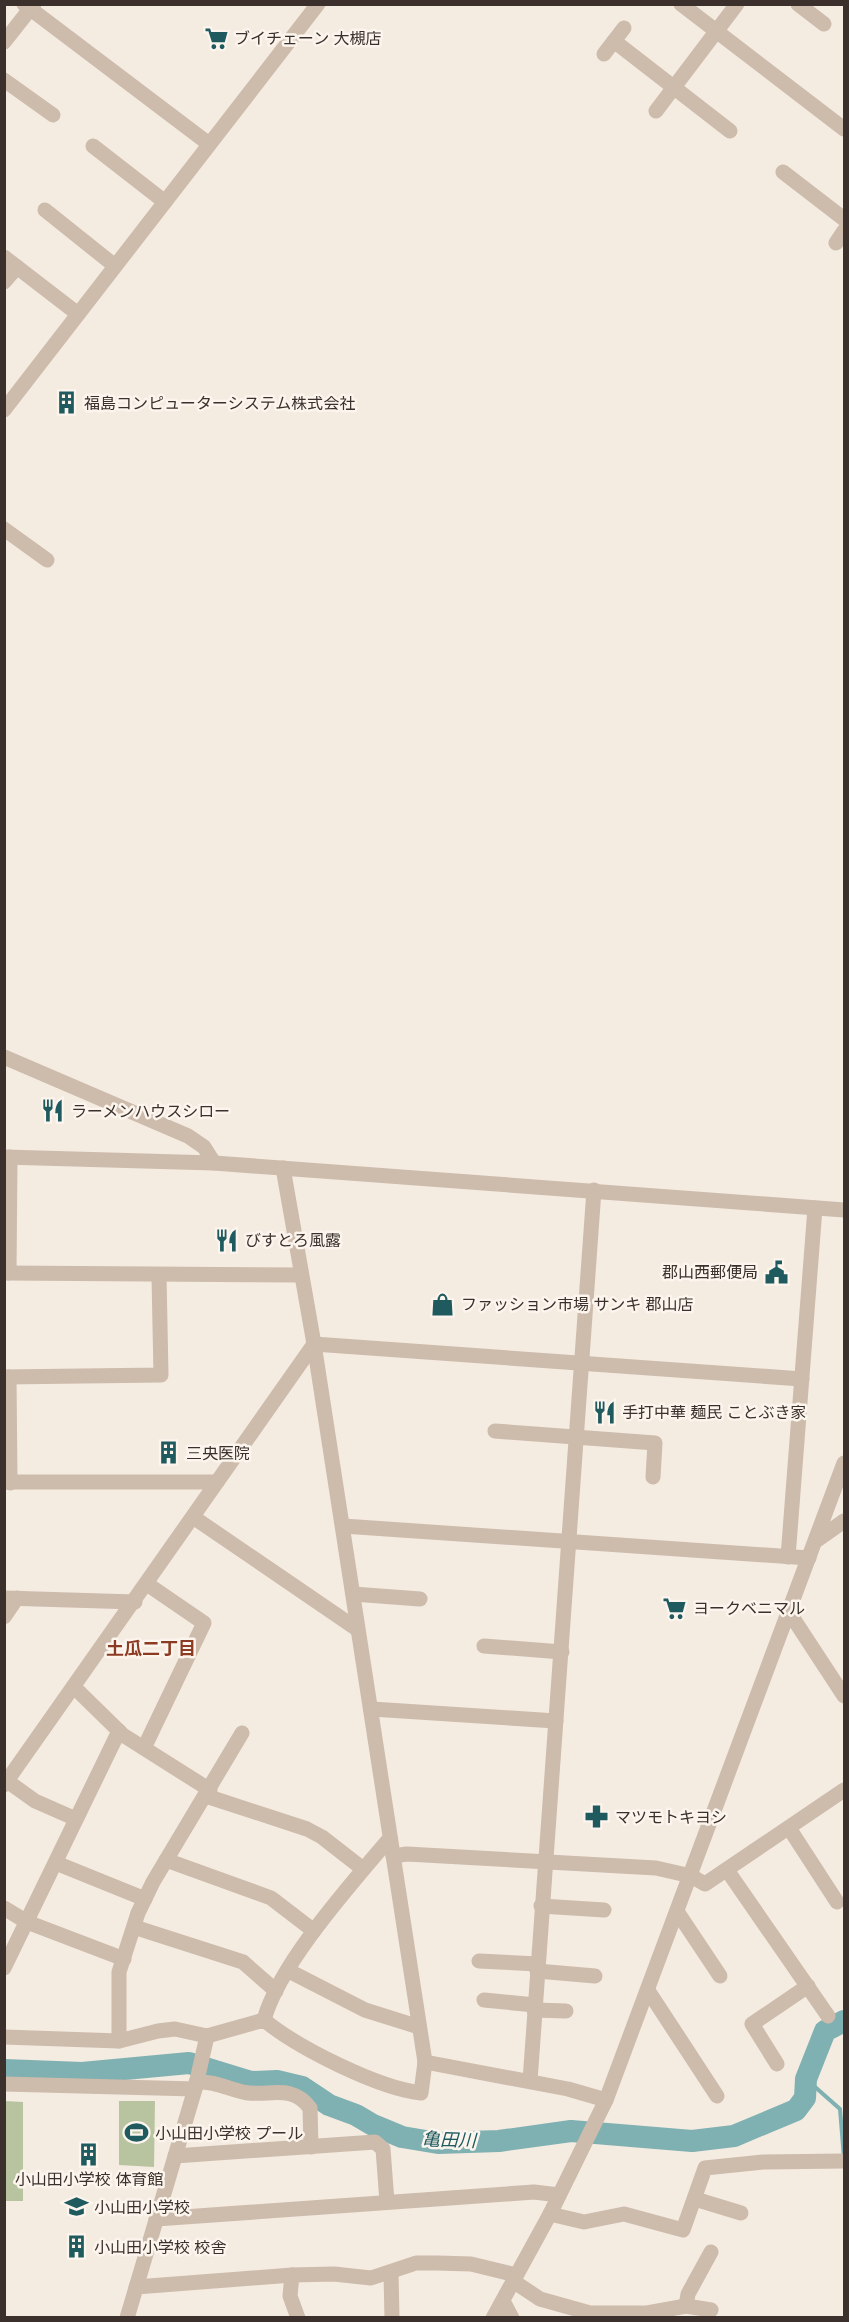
<svg xmlns="http://www.w3.org/2000/svg" width="849" height="2322" font-family="Poppins,'Noto Sans JP',sans-serif">
	<style>
		.green { fill: #b8c4a0 }
		.lines { fill: none; stroke-linecap: round; stroke-linejoin: round }
		.stream { stroke: #7fb0b2; stroke-width: 4 }
		.river { stroke: #7fb0b2; stroke-width: 22 }
		.minor { stroke: #cdbbac; stroke-width: 15 }
		.labels { text-anchor: middle; stroke-width: 5; stroke-linejoin: round; paint-order: stroke }
		.poi-label { font-size: 16px; fill: #3b302b; stroke: #fbf5ee; text-anchor: start }
		.neighbourhood-label { font-size: 18px; font-weight: bold; fill: #8c3b22; stroke: #fbf5ee }
		.water-label { font-size: 18px; font-style: italic; fill: #1f5a5e; stroke: #fbf5ee }
	</style>
	<rect width="100%" height="100%" fill="#f4ebe1"/>
	<g class="green">
		<path d="M 5,2101 L 23,2102 L 23,2201 L 5,2201 Z"/>
		<path d="M 119,2101 L 155,2101 L 154,2167 L 119,2165 Z"/>
	</g>
	<g class="lines">
		<path class="stream" d="M 806,2079 L 840,2109 L 844,2158"/>
		<path class="river" d="M 4,2070 L 82,2073 L 189,2063 L 251,2082 L 277,2081 L 302,2087 L 329,2105 L 356,2115 L 373,2125 L 402,2137 L 438,2143 L 499,2141 L 571,2131 L 692,2141 L 734,2136 L 796,2110 L 805,2098 L 806,2079 L 825,2031 L 844,2021"/>
		<g class="minor">
			<path d="M 24,4 L 209,144"/>
			<path d="M 681,4 L 844,129"/>
			<path d="M 798,4 L 824,24"/>
			<path d="M 614,41 L 730,131"/>
			<path d="M 4,42 L 34,4"/>
			<path d="M 604,54 L 624,28"/>
			<path d="M 4,80 L 53,115"/>
			<path d="M 656,111 L 737,4"/>
			<path d="M 93,146 L 165,202"/>
			<path d="M 783,172 L 844,219"/>
			<path d="M 45,210 L 115,266"/>
			<path d="M 836,243 L 844,231"/>
			<path d="M 4,257 L 78,314"/>
			<path d="M 4,282 L 17,267"/>
			<path d="M 4,410 L 318,4"/>
			<path d="M 4,529 L 47,560"/>
			<path d="M 4,1057 L 188,1136 L 204,1147 L 214,1163"/>
			<path d="M 4,1157 L 214,1163 L 844,1210"/>
			<path d="M 283,1168 L 314,1344 L 425,2062"/>
			<path d="M 4,1273 L 301,1275"/>
			<path d="M 9,1273 L 10,1157"/>
			<path d="M 4,1377 L 161,1375 L 159,1276"/>
			<path d="M 9,1377 L 10,1483"/>
			<path d="M 495,1431 L 655,1443 L 653,1477"/>
			<path d="M 4,1482 L 217,1482"/>
			<path d="M 193,1517 L 357,1629"/>
			<path d="M 343,1526 L 809,1558"/>
			<path d="M 817,1540 L 844,1521"/>
			<path d="M 788,1557 L 815,1208"/>
			<path d="M 353,1594 L 420,1599"/>
			<path d="M 4,1598 L 135,1602"/>
			<path d="M 789,1612 L 844,1696"/>
			<path d="M 4,1617 L 17,1598"/>
			<path d="M 484,1646 L 562,1652"/>
			<path d="M 74,1687 L 123,1735 L 210,1790"/>
			<path d="M 372,1709 L 556,1721"/>
			<path d="M 144,1748 L 204,1623 L 147,1584"/>
			<path d="M 7,1781 L 35,1801 L 76,1819"/>
			<path d="M 4,1785 L 314,1344 L 802,1379"/>
			<path d="M 206,1796 L 307,1829 L 322,1837 L 363,1869"/>
			<path d="M 789,1828 L 837,1902"/>
			<path d="M 393,1856 L 407,1854 L 656,1868 L 691,1876 L 705,1884 L 844,1790"/>
			<path d="M 166,1860 L 271,1898 L 314,1931"/>
			<path d="M 56,1863 L 145,1899"/>
			<path d="M 727,1870 L 828,2016"/>
			<path d="M 541,1906 L 604,1910"/>
			<path d="M 4,1908 L 27,1922 L 124,1959"/>
			<path d="M 678,1913 L 720,1976"/>
			<path d="M 134,1927 L 243,1962 L 276,1991"/>
			<path d="M 479,1961 L 538,1964"/>
			<path d="M 4,1968 L 119,1731"/>
			<path d="M 289,1971 L 365,2010 L 419,2027"/>
			<path d="M 537,1971 L 595,1976"/>
			<path d="M 649,1992 L 717,2096"/>
			<path d="M 484,2000 L 535,2005"/>
			<path d="M 534,2010 L 566,2011"/>
			<path d="M 264,2020 C 279,1964 352,1883 390,1838"/>
			<path d="M 4,2037 L 119,2041 L 158,2031 L 175,2029 L 207,2036 L 264,2020 C 298,2048 378,2088 421,2093 L 425,2062 L 568,2089 L 606,2100"/>
			<path d="M 119,2041 L 119,1972 L 138,1913 L 153,1882 L 242,1733"/>
			<path d="M 777,2064 L 752,2024 L 808,1986"/>
			<path d="M 530,2081 L 594,1190"/>
			<path d="M 196,2082 C 214,2081 226,2088 243,2092 C 266,2098 291,2082 310,2108 L 311,2147"/>
			<path d="M 4,2084 L 195,2089"/>
			<path d="M 175,2156 L 375,2142 L 383,2149 L 387,2202"/>
			<path d="M 695,2199 L 741,2213"/>
			<path d="M 550,2214 L 584,2222 L 624,2214 L 683,2230 L 705,2168 L 763,2162 L 844,2161"/>
			<path d="M 156,2219 L 534,2192 L 559,2195"/>
			<path d="M 391,2273 L 392,2318"/>
			<path d="M 292,2275 L 290,2296 L 298,2318"/>
			<path d="M 513,2281 L 540,2299 L 590,2313 L 647,2313 L 686,2306 L 711,2310"/>
			<path d="M 136,2287 L 292,2275 L 334,2274 L 371,2278 L 416,2263 L 437,2263 L 471,2264 L 516,2275"/>
			<path d="M 503,2301 L 512,2318"/>
			<path d="M 686,2306 L 688,2294 L 711,2252"/>
			<path d="M 127,2318 L 195,2089 L 207,2036"/>
			<path d="M 493,2318 L 550,2214 L 606,2100 L 844,1463"/>
		</g>
	</g>
	<defs>
		<symbol id="supermarket-bare" viewBox="-9 -9 18 18"><path d="M-6-5.5h2.5l.6 2H6L4.5 2H-2.5L-4.4-4H-6ZM-1.5 3.2a1.3 1.3 0 1 0 .1 0ZM3 3.2a1.3 1.3 0 1 0 .1 0Z" fill="#1f5a5e" stroke="#fbf5ee" stroke-width="2.5" paint-order="stroke"/></symbol>
		<symbol id="building-bare" viewBox="-9 -9 18 18"><path d="M-4-6H4V6H1V3H-1V6H-4ZM-2.5-4.3h1.7v1.8h-1.7ZM.8-4.3h1.7v1.8H.8ZM-2.5-1h1.7V.8h-1.7ZM.8-1h1.7V.8H.8Z" fill="#1f5a5e" stroke="#fbf5ee" stroke-width="2.5" paint-order="stroke"/></symbol>
		<symbol id="restaurant-bare" viewBox="-9 -9 18 18"><path d="M-5-6h1v4h1v-4h1v4h1v-4h1v5L-1.5 .5V6h-2V.5L-5-1ZM5-6V6H3V1.5H1.5Q1.5-4 5-6Z" fill="#1f5a5e" stroke="#fbf5ee" stroke-width="2.5" paint-order="stroke"/></symbol>
		<symbol id="civic-bare" viewBox="-9 -9 18 18"><path d="M-.6-6.5H3V-4.5H.6V-3L4-1V1h2V6H-6V1h2V-1L-.6-3ZM-1.2 2.5V6h2.4V2.5Z" fill="#1f5a5e" stroke="#fbf5ee" stroke-width="2.5" paint-order="stroke"/></symbol>
		<symbol id="shop-bare" viewBox="-9 -9 18 18"><path d="M-5-2.5h2.3a2.7 3.5 0 0 1 5.4 0H5L5.5 6h-11ZM-1.5-2.5h3a1.5 2.3 0 0 0-3 0Z" fill="#1f5a5e" stroke="#fbf5ee" stroke-width="2.5" paint-order="stroke"/></symbol>
		<symbol id="pharmacy-bare" viewBox="-9 -9 18 18"><path d="M-2-6h4v4h4v4h-4v4h-4v-4h-4v-4h4Z" fill="#1f5a5e" stroke="#fbf5ee" stroke-width="2.5" paint-order="stroke"/></symbol>
		<symbol id="stadium-bare" viewBox="-9 -9 18 18"><path d="M0-5a6.5 5 0 1 0 0 10a6.5 5 0 1 0 0-10ZM-3.5-1.8h7v3.6h-7Z" fill="#1f5a5e" stroke="#fbf5ee" stroke-width="2.5" paint-order="stroke"/></symbol>
		<symbol id="school-bare" viewBox="-9 -9 18 18"><path d="M0-5L7-2L0 1L-7-2ZM-4 1L0 2.5L4 1V4Q0 6-4 4Z" fill="#1f5a5e" stroke="#fbf5ee" stroke-width="2.5" paint-order="stroke"/></symbol>
	</defs>
	<g fill-rule="evenodd">
		<use href="#supermarket-bare" x="200" y="22" width="33" height="33"/>
		<use href="#building-bare" x="50" y="386" width="33" height="33"/>
		<use href="#restaurant-bare" x="36" y="1094" width="33" height="33"/>
		<use href="#restaurant-bare" x="210" y="1224" width="33" height="33"/>
		<use href="#civic-bare" x="760" y="1256" width="33" height="33"/>
		<use href="#shop-bare" x="426" y="1288" width="33" height="33"/>
		<use href="#restaurant-bare" x="588" y="1396" width="33" height="33"/>
		<use href="#building-bare" x="152" y="1436" width="33" height="33"/>
		<use href="#supermarket-bare" x="658" y="1592" width="33" height="33"/>
		<use href="#pharmacy-bare" x="580" y="1800" width="33" height="33"/>
		<use href="#stadium-bare" x="120" y="2116" width="33" height="33"/>
		<use href="#building-bare" x="72" y="2138" width="33" height="33"/>
		<use href="#school-bare" x="60" y="2190" width="33" height="33"/>
		<use href="#building-bare" x="60" y="2230" width="33" height="33"/>
	</g>
	<g class="labels">
		<g class="poi-label">
			<text x="234" y="44">ブイチェーン 大槻店</text>
			<text x="84" y="409">福島コンピューターシステム株式会社</text>
			<text x="71" y="1117">ラーメンハウスシロー</text>
			<text x="245" y="1246">びすとろ風露</text>
			<text x="758" y="1278" text-anchor="end">郡山西郵便局</text>
			<text x="461" y="1310">ファッション市場 サンキ 郡山店</text>
			<text x="622" y="1418">手打中華 麺民 ことぶき家</text>
			<text x="186" y="1459">三央医院</text>
			<text x="693" y="1614">ヨークベニマル</text>
			<text x="615" y="1823">マツモトキヨシ</text>
			<text x="155" y="2139">小山田小学校 プール</text>
			<text x="89" y="2185" text-anchor="middle">小山田小学校 体育館</text>
			<text x="94" y="2213">小山田小学校</text>
			<text x="94" y="2253">小山田小学校 校舎</text>
		</g>
		<g class="neighbourhood-label">
			<text x="151" y="1655">土瓜二丁目</text>
		</g>
		<g class="water-label">
			<text transform="translate(449 2140) rotate(2)" y="6">亀田川</text>
		</g>
	</g>
	<rect width="849" height="2322" fill="none" stroke="#3b302b" stroke-width="12"/>
</svg>
